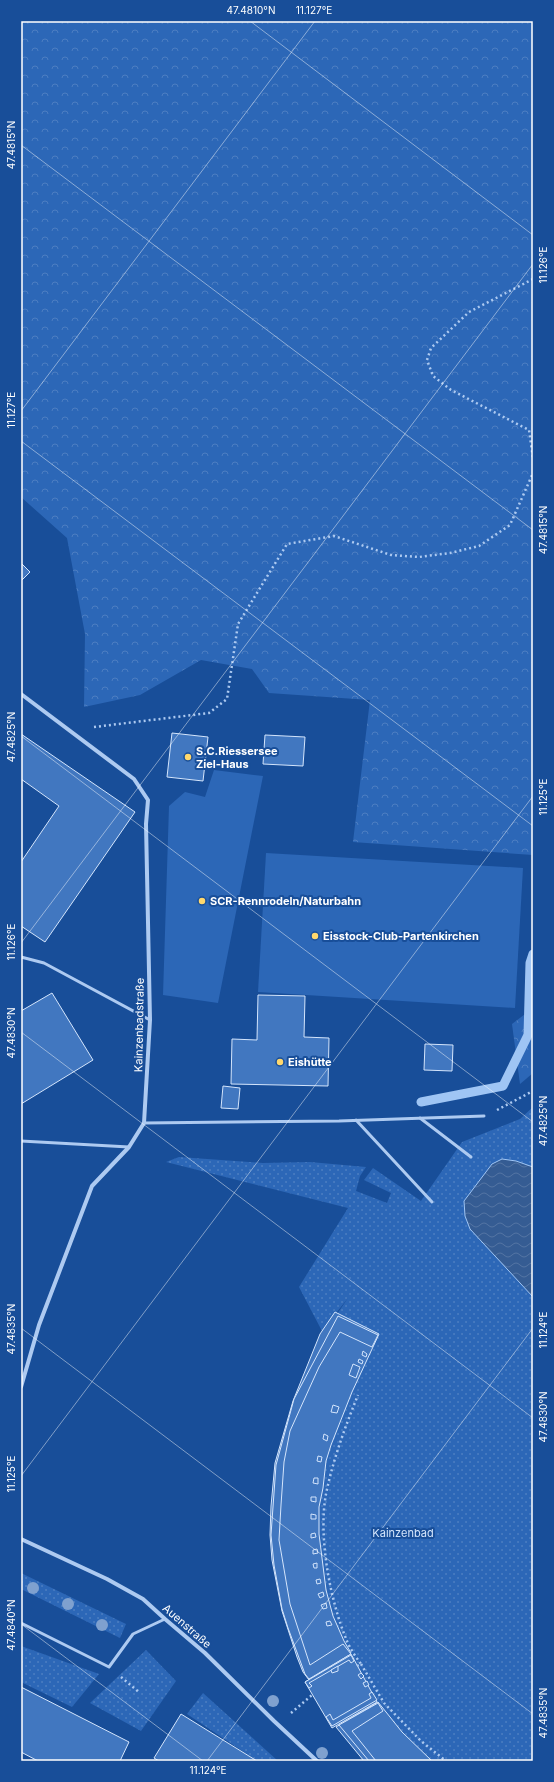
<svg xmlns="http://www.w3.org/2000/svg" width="554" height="1782" font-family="Inter,sans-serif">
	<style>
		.grass { fill: url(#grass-dots) }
		.forest { fill: url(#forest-crowns) }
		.garden { fill: #2c67b7 }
		.water { fill: url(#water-waves); stroke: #9fc5f4 }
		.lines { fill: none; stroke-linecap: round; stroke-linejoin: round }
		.stream { stroke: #9fc5f4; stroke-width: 9 }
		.building { fill: #4177c0; stroke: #d4e5fc }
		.path { stroke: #adcaf1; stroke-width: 2.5; stroke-dasharray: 2 3; stroke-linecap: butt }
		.lane { stroke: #adcaf1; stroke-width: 3 }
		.street { stroke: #adcaf1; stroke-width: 4 }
		.tree { fill: #7fa1cf }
		.ticks { fill: none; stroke: #fff; stroke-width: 1; stroke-opacity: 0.45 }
		.poi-dot { fill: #ffd86d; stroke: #184e99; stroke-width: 1.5 }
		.labels { text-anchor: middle; stroke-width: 4; stroke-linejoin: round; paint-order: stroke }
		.poi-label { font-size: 11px; font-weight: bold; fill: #fff; stroke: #184e99; text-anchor: start }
		.street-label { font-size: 11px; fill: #fff; stroke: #184e99 }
		.park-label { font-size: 11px; fill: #d4e5fc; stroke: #184e99 }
		.neatline { fill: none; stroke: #fff; stroke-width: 1.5 }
		.ticks-label { font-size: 10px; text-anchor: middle; fill: #fff }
	</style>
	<defs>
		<pattern id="grass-dots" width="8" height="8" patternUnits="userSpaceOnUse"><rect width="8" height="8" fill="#2c67b7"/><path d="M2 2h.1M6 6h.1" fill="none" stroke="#4c7ec2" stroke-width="1.8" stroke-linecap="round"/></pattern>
		<pattern id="forest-crowns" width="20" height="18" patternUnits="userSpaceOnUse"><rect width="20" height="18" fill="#2c67b7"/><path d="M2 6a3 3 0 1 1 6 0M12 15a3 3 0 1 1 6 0" fill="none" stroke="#4c7ec2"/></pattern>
		<pattern id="water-waves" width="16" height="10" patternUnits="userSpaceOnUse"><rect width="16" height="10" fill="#355c93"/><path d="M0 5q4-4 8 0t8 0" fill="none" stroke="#5374a3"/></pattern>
	</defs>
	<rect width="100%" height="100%" fill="#184e99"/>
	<g class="grass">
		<path d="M 533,1107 L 533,1761 L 369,1761 L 343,1729 L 305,1674 L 324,1333 L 348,1298 L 322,1331 L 299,1287 L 348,1208 L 166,1162 L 179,1157 L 263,1163 L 310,1162 L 366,1167 L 360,1176 L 356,1191 L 387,1203 L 391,1193 L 364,1180 L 373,1168 L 421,1201 L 462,1142 L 520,1119 Z"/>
		<path d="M 21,1573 L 126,1624 L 120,1638 L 21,1589 Z"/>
		<path d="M 21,1646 L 99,1674 L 72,1707 L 21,1682 Z"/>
		<path d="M 146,1650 L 176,1681 L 141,1731 L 90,1703 Z"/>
		<path d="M 203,1693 L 278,1761 L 257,1761 L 187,1714 Z"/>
	</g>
	<g class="forest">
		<path d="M 21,21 L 533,21 L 533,855 L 353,842 L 370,700 L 269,693 L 252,669 L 201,660 L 140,695 L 84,707 L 85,634 L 67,538 L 21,497 Z"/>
		<path d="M 533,1008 L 533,1073 L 520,1084 L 512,1024 Z"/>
	</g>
	<g class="garden">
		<path d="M 214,770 L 263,776 L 218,1003 L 163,995 L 169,806 L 185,792 L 205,797 Z"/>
		<path d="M 266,853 L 523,868 L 515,1008 L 258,992 Z"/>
	</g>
	<path class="water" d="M 502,1159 L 516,1161 L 533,1167 L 533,1297 L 470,1229 L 465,1216 L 464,1201 L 492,1164 Z"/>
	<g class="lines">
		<path class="stream" d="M 421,1102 L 503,1086 L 528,1035 L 530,963 L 533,954"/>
	</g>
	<g class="building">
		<path d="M 21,563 L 30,572 L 21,581 Z"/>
		<path d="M 172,733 L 208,737 L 203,781 L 167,777 Z"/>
		<path d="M 21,734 L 135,812 L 45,942 L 21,926 L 21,862 L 59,806 L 21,779 Z"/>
		<path d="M 265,735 L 305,737 L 303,766 L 263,764 Z"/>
		<path d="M 52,993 L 93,1060 L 21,1104 L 21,1011 Z"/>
		<path d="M 258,995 L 305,996 L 304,1037 L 329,1038 L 328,1086 L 231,1084 L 232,1039 L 257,1040 Z"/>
		<path d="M 425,1044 L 453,1045 L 452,1071 L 424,1070 Z"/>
		<path d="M 223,1086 L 240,1088 L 238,1109 L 221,1108 Z"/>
		<path d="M 335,1312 L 379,1334 L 352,1392 L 331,1445 L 326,1461 L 323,1488 L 319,1507 L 319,1534 L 326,1590 L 333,1616 L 344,1641 L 351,1653 L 309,1680 L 303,1672 L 297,1657 L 282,1611 L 272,1560 L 270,1535 L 271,1506 L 275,1463 L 293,1401 L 320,1334 Z"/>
		<path d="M 338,1316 L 378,1335 L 372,1347 L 340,1332 L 319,1367 L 290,1431 L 284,1462 L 281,1505 L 279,1540 L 290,1604 L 310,1665 L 343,1644 L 351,1654 L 309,1679 L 305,1674 L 288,1628 L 282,1609 L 274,1565 L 271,1535 L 276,1465 L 294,1399 Z"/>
		<path d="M 363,1351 L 367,1354 L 366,1357 L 362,1355 Z"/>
		<path d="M 359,1359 L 363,1361 L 362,1364 L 358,1362 Z"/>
		<path d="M 353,1364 L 360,1367 L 356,1378 L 349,1375 Z"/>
		<path d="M 333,1405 L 339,1407 L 337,1413 L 331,1412 Z"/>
		<path d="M 324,1434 L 328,1436 L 327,1441 L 323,1439 Z"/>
		<path d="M 318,1456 L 322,1457 L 321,1462 L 317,1461 Z"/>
		<path d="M 314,1478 L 318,1478 L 318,1484 L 313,1483 Z"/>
		<path d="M 311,1497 L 316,1497 L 316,1502 L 311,1501 Z"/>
		<path d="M 311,1514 L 316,1515 L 316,1519 L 311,1519 Z"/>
		<path d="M 315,1533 L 316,1537 L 311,1538 L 311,1534 Z"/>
		<path d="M 317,1549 L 318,1553 L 313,1554 L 313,1550 Z"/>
		<path d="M 317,1563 L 317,1568 L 314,1568 L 313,1564 Z"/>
		<path d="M 320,1579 L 321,1583 L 317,1584 L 316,1580 Z"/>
		<path d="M 323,1592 L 324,1596 L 320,1598 L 318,1594 Z"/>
		<path d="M 326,1603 L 327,1608 L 323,1609 L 321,1605 Z"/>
		<path d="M 330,1621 L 332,1625 L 327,1626 L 326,1622 Z"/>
		<path d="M 351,1654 L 377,1702 L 332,1728 L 305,1682 Z"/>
		<path d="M 351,1655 L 354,1661 L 351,1663 L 349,1660 L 309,1683 L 312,1686 L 309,1688 L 305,1682 Z"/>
		<path d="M 338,1666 L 338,1671 L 332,1673 L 331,1670 Z"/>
		<path d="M 361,1673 L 364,1676 L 361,1679 L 358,1675 Z"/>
		<path d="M 367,1681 L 369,1685 L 365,1687 L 363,1683 Z"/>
		<path d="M 21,1687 L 129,1742 L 120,1761 L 38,1761 L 21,1752 Z"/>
		<path d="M 372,1692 L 377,1700 L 332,1726 L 326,1717 L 330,1714 L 333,1720 L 371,1698 L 369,1694 Z"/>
		<path d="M 378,1702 L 402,1732 L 432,1761 L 364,1761 L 336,1727 Z"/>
		<path d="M 378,1703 L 383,1711 L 352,1731 L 376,1761 L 369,1761 L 339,1725 Z"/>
		<path d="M 181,1714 L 257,1761 L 159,1761 L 154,1758 Z"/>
	</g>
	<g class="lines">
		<g class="path">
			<path d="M 533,279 L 469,312 L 431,348 L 427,360 L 433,376 L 451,390 L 529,430 L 533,458"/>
			<path d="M 94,727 L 209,713 L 227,699 L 238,624 L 287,544 L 334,536 L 391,555 L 419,557 L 450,553 L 479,546 L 510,525 L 533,473"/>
			<path d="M 497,1110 L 533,1091"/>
			<path d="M 361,1664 L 384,1703 L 421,1741 L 446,1761"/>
			<path d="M 357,1666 L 361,1664 C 356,1657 350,1649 347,1641 C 330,1601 318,1536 326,1494 C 333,1460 345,1427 358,1395"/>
			<path d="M 121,1677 L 140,1693"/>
			<path d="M 291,1713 L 312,1695"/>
		</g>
		<g class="lane">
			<path d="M 21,957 L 44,963 L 150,1020"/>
			<path d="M 420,1118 L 471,1157"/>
			<path d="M 356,1120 L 432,1202"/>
			<path d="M 144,1123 L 339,1121 L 484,1116"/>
			<path d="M 21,1141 L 129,1147"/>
			<path d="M 21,1623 L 109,1667 L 133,1634 L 165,1619"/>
		</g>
		<g class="street">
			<path d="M 21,694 L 134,779 L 148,800 L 146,824 L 150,1020 L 144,1123 L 129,1147 L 92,1186 L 39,1325 L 21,1387"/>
			<path d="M 21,1539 L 107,1579 L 143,1599 L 165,1619 L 205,1653 L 274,1721 L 317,1761"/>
		</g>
	</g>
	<g class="tree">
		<circle cx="33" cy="1588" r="6"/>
		<circle cx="68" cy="1604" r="6"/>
		<circle cx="102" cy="1625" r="6"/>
		<circle cx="273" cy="1701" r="6"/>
		<circle cx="322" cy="1753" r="6"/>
	</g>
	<path class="ticks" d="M 250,21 L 533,235M 21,145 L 533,530M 21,411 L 315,21M 21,441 L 533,826M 21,736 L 533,1122M 21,943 L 533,264M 21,1032 L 533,1418M 21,1328 L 533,1714M 21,1476 L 533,796M 21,1624 L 203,1761M 207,1761 L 533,1328"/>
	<g class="poi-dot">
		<circle cx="188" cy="757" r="4"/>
		<circle cx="202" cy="901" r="4"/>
		<circle cx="315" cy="936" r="4"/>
		<circle cx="280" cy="1062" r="4"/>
	</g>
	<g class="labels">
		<g class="poi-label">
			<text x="196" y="755">S.C.Riessersee<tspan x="196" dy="13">Ziel-Haus</tspan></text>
			<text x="210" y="905">SCR-Rennrodeln/Naturbahn</text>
			<text x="323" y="940">Eisstock-Club-Partenkirchen</text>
			<text x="288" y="1066">Eishütte</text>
		</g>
		<g class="street-label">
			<text transform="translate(139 1025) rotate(-89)" y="4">Kainzenbadstraße</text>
			<text transform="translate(187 1626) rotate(41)" y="4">Auenstraße</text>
		</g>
		<g class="park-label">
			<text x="403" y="1537">Kainzenbad</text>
		</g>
	</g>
	<rect width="554" height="1782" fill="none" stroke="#184e99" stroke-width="44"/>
	<rect x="22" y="22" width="510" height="1738" class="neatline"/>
	<g class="ticks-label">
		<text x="251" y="14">47.4810°N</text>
		<text x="314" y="14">11.127°E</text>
		<text transform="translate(11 145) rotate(-90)" y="4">47.4815°N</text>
		<text transform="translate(543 265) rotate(-90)" y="4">11.126°E</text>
		<text transform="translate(11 410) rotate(-90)" y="4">11.127°E</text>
		<text transform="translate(543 530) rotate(-90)" y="4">47.4815°N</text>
		<text transform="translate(11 737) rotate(-90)" y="4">47.4825°N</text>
		<text transform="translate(543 797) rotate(-90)" y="4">11.125°E</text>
		<text transform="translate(11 942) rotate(-90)" y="4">11.126°E</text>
		<text transform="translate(11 1033) rotate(-90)" y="4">47.4830°N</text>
		<text transform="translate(543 1121) rotate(-90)" y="4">47.4825°N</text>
		<text transform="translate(11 1329) rotate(-90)" y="4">47.4835°N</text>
		<text transform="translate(543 1330) rotate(-90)" y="4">11.124°E</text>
		<text transform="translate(543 1417) rotate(-90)" y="4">47.4830°N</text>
		<text transform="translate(11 1474) rotate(-90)" y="4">11.125°E</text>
		<text transform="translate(11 1625) rotate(-90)" y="4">47.4840°N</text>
		<text transform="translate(543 1713) rotate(-90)" y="4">47.4835°N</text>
		<text x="208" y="1774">11.124°E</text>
	</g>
</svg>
